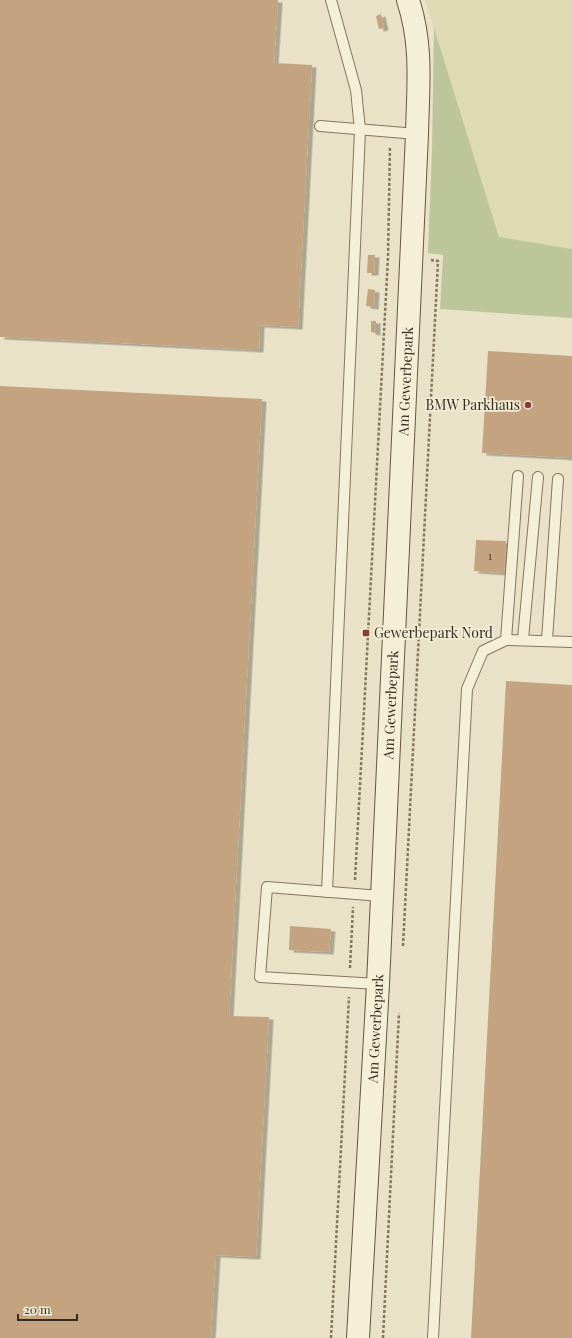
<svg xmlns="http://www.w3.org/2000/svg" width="572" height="1338" font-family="'Playfair Display',serif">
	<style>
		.farmland { fill: #dedbb4 }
		.green { fill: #bdc69b }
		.building { fill: #c3a380; filter: url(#shadow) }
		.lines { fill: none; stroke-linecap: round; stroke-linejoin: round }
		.lane-casing { stroke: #83755e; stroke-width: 12 }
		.secondary-casing { stroke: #645641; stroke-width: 24 }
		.path { stroke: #83755e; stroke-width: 2.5; stroke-dasharray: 3 2; stroke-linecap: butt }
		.lane { stroke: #f5efd8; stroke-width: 10 }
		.secondary { stroke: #f5efd8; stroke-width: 22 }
		.poi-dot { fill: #8b3c34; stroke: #f1ecd5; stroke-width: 1.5 }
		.labels { text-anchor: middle; stroke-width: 3.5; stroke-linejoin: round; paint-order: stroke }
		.number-label { font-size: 12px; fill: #584a38 }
		.street-label { font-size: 14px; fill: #342c20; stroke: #f1ecd5 }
		.poi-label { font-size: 14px; fill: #342c20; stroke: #f1ecd5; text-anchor: end }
	</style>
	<defs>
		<filter id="shadow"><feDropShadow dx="4.5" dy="2.5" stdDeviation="0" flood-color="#0004"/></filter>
	</defs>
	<rect width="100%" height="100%" fill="#e9e2c6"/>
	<path class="farmland" d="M 425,0 L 572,0 L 572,249 L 499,238 Z"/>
	<path class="green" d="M 434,28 L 499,237 L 572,249 L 572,318 L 440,309 L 443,255 L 428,253 L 432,151 Z"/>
	<g class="building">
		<path d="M 0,0 L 278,0 L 274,63 L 312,65 L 298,327 L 260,325 L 259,350 L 0,337 Z"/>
		<path d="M 381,14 L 384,28 L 379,29 L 376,16 Z"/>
		<path d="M 368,255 L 375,255 L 374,273 L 367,273 Z"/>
		<path d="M 368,289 L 375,290 L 374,307 L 366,306 Z"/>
		<path d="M 371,321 L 376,321 L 376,333 L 371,332 Z"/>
		<path d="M 488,351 L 572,356 L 572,458 L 482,453 Z"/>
		<path d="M 0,386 L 262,399 L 229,1016 L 269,1017 L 256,1257 L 216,1255 L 211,1338 L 0,1338 Z"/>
		<path d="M 476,540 L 506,541 L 504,573 L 474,571 Z"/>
		<path d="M 506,681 L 572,685 L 572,1338 L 471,1338 Z"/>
		<path d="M 290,926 L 331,929 L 329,952 L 289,950 Z"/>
	</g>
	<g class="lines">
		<defs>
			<g id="lane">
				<path d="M 320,126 L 417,134"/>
				<path d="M 523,639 L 538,477"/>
				<path d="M 506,640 L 518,476"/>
				<path d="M 547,640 L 558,479"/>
				<path d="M 327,892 L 360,130 L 356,90 L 331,0"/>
				<path d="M 378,984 L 260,977 L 267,887 L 381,896"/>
				<path d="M 433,1338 L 467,689 L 483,651 L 506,640 L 572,642"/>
			</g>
			<g id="secondary">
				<path id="s1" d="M 358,1338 L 378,984 L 417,134 C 418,86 423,46 408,0"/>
			</g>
		</defs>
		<use href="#lane" class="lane-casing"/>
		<use href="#secondary" class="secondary-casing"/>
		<g class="path">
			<path d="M 355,880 L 388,257 L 390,146"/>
			<path d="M 403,946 L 438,261 L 431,260"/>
			<path d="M 350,968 L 353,907"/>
			<path d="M 331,1338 L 349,997"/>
			<path d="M 383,1338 L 399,1013"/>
		</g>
		<use href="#lane" class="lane"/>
		<use href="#secondary" class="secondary"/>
	</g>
	<g class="poi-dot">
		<circle cx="528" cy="405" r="4"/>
		<rect x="362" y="629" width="8" height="8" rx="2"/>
	</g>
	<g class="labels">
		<g class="number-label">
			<text x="490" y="560">1</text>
		</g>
		<g class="street-label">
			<text dy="5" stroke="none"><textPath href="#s1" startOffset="958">Am Gewerbepark</textPath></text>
			<text dy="5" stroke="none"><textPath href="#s1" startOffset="634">Am Gewerbepark</textPath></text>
			<text dy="5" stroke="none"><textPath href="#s1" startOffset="310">Am Gewerbepark</textPath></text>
		</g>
		<g class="poi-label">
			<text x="520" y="410">BMW Parkhaus</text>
			<text x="374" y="638" text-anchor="start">Gewerbepark Nord</text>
		</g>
	</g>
	<path d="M18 1314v6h59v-6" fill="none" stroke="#342c20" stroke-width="2"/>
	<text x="24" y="1314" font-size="12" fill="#342c20" stroke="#f1ecd5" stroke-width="3" paint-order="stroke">20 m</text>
</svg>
